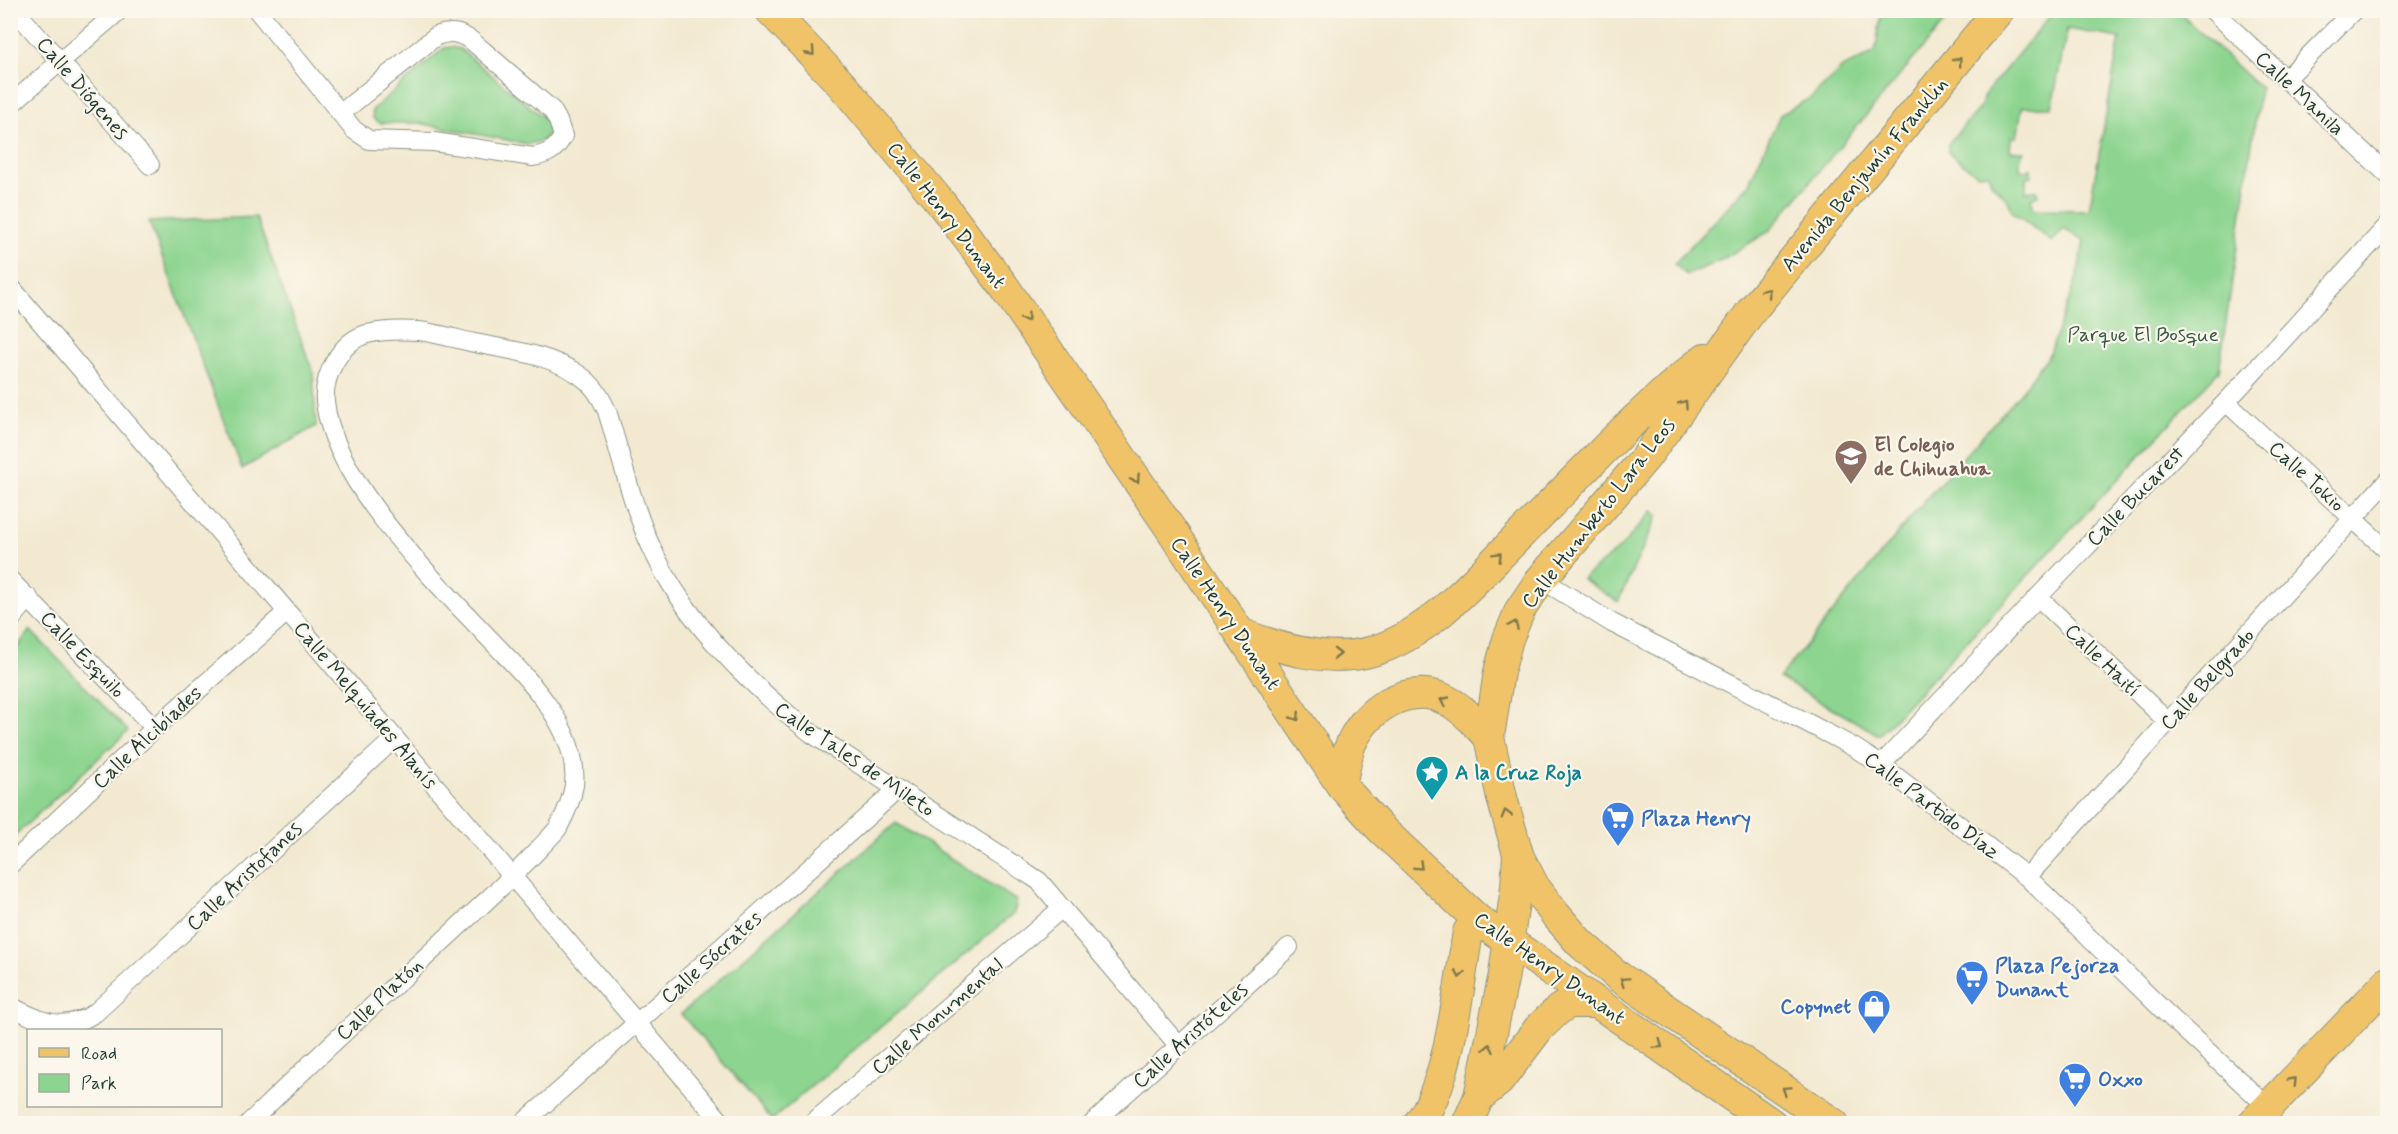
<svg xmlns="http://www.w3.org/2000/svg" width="2398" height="1134" font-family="Mynerve,sans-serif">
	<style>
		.green { fill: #8cd48f; stroke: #568862; stroke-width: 1.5; fill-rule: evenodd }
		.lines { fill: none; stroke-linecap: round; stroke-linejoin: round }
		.street-casing { stroke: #899382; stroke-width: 20 }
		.primary-casing { stroke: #899382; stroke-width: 32 }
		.street { stroke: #fff; stroke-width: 18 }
		.primary { stroke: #f1c369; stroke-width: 30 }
		.oneway { stroke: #7d794c }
		.labels { text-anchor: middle; stroke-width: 4.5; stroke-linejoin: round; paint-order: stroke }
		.street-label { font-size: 21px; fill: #1f3d34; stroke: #fbf7ec }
		.park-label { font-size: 21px; fill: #355b46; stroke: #fbf7ec }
		.education-label { font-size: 21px; font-weight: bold; fill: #785e54; stroke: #fbf7ec; text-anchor: start }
		.culture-label { font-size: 21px; font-weight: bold; fill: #0d838f; stroke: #fbf7ec; text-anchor: start }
		.shop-label { font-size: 21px; font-weight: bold; fill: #366cbe; stroke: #fbf7ec; text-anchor: start }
	</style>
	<rect width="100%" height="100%" fill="#fbf7ec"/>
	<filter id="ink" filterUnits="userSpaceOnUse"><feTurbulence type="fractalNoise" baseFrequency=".0167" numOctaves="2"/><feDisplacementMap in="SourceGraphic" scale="12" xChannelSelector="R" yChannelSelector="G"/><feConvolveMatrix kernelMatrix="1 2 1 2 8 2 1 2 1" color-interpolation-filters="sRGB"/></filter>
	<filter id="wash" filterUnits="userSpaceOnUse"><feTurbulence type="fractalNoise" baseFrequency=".008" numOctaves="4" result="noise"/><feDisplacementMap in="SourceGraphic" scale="24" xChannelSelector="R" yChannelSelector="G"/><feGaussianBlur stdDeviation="1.35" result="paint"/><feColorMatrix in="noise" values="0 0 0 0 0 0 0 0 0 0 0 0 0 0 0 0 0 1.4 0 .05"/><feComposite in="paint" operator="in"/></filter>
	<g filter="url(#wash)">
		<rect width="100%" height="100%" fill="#f3e9d1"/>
		<g class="green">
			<path d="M 1882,11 L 1954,11 L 1768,232 L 1723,259 L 1687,275 L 1674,264 L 1748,185 L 1780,115 L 1812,97 L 1842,68 L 1875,52 Z"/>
			<path d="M 2054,11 L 2177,11 L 2260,88 L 2219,371 L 1879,735 L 1779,678 L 1926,499 L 2022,391 L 2050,353 L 2077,277 L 2084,241 L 2064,229 L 2052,242 L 2013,212 L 2007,199 L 1992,184 L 1988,173 L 1977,174 L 1949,153 L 1948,144 L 1981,106 L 1984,95 ZM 2067,29 L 2120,38 L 2089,210 L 2034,209 L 2031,198 L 2038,195 L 2036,190 L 2026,192 L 2026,177 L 2031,176 L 2031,169 L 2020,170 L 2020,158 L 2024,151 L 2010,151 L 2011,137 L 2017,137 L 2022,107 L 2052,107 Z"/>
			<path d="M 451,47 L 460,49 L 550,123 L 549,133 L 542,141 L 527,144 L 419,123 L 380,123 L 373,118 L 372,110 L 444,48 Z"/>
			<path d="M 256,217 L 313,372 L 316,426 L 242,469 L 149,222 Z"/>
			<path d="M 1652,511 L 1658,515 L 1618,602 L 1582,579 L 1621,547 Z"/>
			<path d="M 30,630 L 128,731 L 11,839 L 11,656 Z"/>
			<path d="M 896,823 L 1017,901 L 1014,913 L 772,1120 L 681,1014 Z"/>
		</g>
	</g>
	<g filter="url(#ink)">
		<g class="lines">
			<defs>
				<g id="street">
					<path d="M 15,10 L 150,165"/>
					<path d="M 257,10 L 354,130 L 369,140 L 434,142 L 533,157 C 548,154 556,150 563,136 L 558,121 L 552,110 L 472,41 C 459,32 451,31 436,36 L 341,113"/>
					<path d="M 2212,10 L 2388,175"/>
					<path d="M 2286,79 L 2354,10"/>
					<path d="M 10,105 L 120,10"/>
					<path d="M 10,286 L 723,1124"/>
					<path d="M 2226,402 L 2388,551"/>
					<path d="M 1541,579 L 1612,623 L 1806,722 L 1855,748 L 1881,765 L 2027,877 L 2166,1013 L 2268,1107"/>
					<path d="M 10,580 L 155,728"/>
					<path d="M 2038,597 L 2168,722"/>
					<path d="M 10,621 L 29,598"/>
					<path d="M 1881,765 L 2038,597 L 2226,402 L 2388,225"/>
					<path d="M 10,865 L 155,728 L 287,612"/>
					<path d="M 2027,877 L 2388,480"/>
					<path d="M 10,1006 C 41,1022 64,1033 95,1013 L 394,739"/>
					<path d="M 248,1124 C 316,1057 387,993 457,928 C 484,903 511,879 536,852 C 543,844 552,836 558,828 C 565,815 572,799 574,785 C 580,726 521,672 484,633 C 432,578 332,479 325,401 C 323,375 341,341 367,334 C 383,330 403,330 419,331 C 435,333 453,338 470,342 C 506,350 549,353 581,376 C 594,385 601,397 607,411 C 622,459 633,510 655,555 C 689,626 750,685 811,733 L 1039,881 L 1178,1045"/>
					<path d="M 522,1124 L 637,1023 L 898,789"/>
					<path d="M 811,1124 L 1062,908"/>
					<path d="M 1092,1124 L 1289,947"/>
				</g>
				<g id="primary">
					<path d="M 770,10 L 842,85 L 941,203 L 1003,285 L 1168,525 L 1341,785 L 1380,828 L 1478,920 L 1772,1124"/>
					<path d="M 1240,633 C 1280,649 1330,664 1373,651 C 1434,632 1477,577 1521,534 C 1581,474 1638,411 1705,358"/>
					<path d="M 1341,785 C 1344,773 1346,761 1349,749 C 1362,711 1408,679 1448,701 C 1464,709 1477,725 1489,737"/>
					<path d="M 1518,855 L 1534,886 L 1555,914 L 1580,943 L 1619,977 L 1834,1124"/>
					<path d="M 1479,1097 L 1499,1081 L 1539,1028 L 1558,1010 L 1569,1003 L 1598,1003"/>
					<path d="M 1418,1124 C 1450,1084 1459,983 1468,932 L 1478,920"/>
					<path d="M 1467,1124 L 1479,1097 L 1504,974 L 1516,887 L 1518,854 L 1502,798 L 1489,737 L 1499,672 L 1508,639 L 1520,610 L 1541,579 L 1646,457 L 1752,310 L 1999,10"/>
					<path d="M 2252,1124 L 2388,982"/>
				</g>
			</defs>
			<use href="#street" class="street-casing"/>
			<use href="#primary" class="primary-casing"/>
			<use href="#street" class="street"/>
			<use href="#primary" class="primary"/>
		</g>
		<defs><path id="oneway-chevron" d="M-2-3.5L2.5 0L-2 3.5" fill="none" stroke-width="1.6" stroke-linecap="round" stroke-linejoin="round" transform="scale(1.5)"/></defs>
		<g class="oneway">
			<use href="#oneway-chevron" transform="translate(811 52) rotate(48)"/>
			<use href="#oneway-chevron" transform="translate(1958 61) rotate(-51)"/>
			<use href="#oneway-chevron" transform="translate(1767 292) rotate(-50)"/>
			<use href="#oneway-chevron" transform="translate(1026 318) rotate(54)"/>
			<use href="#oneway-chevron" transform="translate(1684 404) rotate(-55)"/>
			<use href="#oneway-chevron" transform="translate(1136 479) rotate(56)"/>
			<use href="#oneway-chevron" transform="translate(1498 556) rotate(-45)"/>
			<use href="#oneway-chevron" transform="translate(1514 625) rotate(-67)"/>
			<use href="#oneway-chevron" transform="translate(1337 654)"/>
			<use href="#oneway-chevron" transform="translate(1444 701) rotate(-155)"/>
			<use href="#oneway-chevron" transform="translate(1296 717) rotate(57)"/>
			<use href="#oneway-chevron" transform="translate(1506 814) rotate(-106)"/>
			<use href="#oneway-chevron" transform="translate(1419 866) rotate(44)"/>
			<use href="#oneway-chevron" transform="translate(1460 974) rotate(100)"/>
			<use href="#oneway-chevron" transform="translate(1624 981) rotate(-145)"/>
			<use href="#oneway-chevron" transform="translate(1659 1045) rotate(35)"/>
			<use href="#oneway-chevron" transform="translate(1489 1048) rotate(-79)"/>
			<use href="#oneway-chevron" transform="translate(2293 1081) rotate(-46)"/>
			<use href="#oneway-chevron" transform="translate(1786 1090) rotate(-146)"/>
		</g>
	</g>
	<defs>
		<symbol id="university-pin" viewBox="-11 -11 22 30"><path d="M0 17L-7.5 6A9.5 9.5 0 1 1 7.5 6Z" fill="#8d6e63" stroke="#fbf7ec"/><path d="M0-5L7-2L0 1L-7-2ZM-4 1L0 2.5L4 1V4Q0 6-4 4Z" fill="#fff"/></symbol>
		<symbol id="sight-pin" viewBox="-11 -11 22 30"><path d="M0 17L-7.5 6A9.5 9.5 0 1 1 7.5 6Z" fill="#0f9aa8" stroke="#fbf7ec"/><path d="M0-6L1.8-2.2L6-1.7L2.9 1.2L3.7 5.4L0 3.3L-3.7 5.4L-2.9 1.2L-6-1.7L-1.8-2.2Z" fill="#fff"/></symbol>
		<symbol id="supermarket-pin" viewBox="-11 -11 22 30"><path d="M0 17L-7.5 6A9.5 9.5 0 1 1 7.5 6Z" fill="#3f7fe0" stroke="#fbf7ec"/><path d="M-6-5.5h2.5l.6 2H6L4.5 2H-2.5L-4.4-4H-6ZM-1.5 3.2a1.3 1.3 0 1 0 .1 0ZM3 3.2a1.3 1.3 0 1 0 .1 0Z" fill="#fff"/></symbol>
		<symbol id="shop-pin" viewBox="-11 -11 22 30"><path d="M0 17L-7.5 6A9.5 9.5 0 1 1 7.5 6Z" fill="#3f7fe0" stroke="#fbf7ec"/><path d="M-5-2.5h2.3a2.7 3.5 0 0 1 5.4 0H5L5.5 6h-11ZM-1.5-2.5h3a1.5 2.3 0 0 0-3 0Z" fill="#fff"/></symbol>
	</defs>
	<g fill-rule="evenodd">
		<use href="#university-pin" x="1832" y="437" width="38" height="52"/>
		<use href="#sight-pin" x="1413" y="753" width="38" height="52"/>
		<use href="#supermarket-pin" x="1599" y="799" width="38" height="52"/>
		<use href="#supermarket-pin" x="1953" y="958" width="38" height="52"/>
		<use href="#shop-pin" x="1855" y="987" width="38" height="52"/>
		<use href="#supermarket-pin" x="2056" y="1060" width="38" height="52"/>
	</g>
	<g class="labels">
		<g class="street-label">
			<text transform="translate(83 88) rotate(49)" y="7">Calle Diógenes</text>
			<text transform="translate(2300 93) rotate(43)" y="7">Calle Manila</text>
			<text transform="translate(1864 174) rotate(-50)" y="7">Avenida Benjamín Franklin</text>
			<text transform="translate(947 215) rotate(52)" y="7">Calle Henry Dunant</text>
			<text transform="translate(2307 476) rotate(42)" y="7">Calle Tokio</text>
			<text transform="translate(2135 496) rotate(-46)" y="7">Calle Bucarest</text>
			<text transform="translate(1598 513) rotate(-52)" y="7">Calle Humberto Lara Leos</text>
			<text transform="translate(1226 613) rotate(56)" y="7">Calle Henry Dunant</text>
			<text transform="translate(83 654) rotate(46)" y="7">Calle Esquilo</text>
			<text transform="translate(2103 660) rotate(44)" y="7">Calle Haití</text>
			<text transform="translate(2207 679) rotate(-48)" y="7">Calle Belgrado</text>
			<text transform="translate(366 705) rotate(50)" y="7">Calle Melquíades Alanís</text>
			<text transform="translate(147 737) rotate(-43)" y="7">Calle Alcibíades</text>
			<text transform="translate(855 759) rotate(34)" y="7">Calle Tales de Mileto</text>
			<text transform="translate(1932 805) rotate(37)" y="7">Calle Partido Díaz</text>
			<text transform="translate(244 876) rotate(-43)" y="7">Calle Aristofanes</text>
			<text transform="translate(711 957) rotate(-42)" y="7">Calle Sócrates</text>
			<text transform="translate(1550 968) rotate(35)" y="7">Calle Henry Dunant</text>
			<text transform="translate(379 999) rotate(-43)" y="7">Calle Platón</text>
			<text transform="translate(937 1016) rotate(-41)" y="7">Calle Monumental</text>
			<text transform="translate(1190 1035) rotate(-42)" y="7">Calle Aristóteles</text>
		</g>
		<g class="park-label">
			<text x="2143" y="341">Parque El Bosque</text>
		</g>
		<g class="education-label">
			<text x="1874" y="451">El Colegio<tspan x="1874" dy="24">de Chihuahua</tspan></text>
		</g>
		<g class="culture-label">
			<text x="1455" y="779">A la Cruz Roja</text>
		</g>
		<g class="shop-label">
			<text x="1641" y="825">Plaza Henry</text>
			<text x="1995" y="972">Plaza Pejorza<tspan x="1995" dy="24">Dunant</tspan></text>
			<text x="1851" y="1013" text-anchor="end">Copynet</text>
			<text x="2098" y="1086">Oxxo</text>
		</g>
	</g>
	<rect width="2398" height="1134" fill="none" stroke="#fbf7ec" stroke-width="36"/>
	<rect x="27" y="1029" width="195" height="78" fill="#fbf7ec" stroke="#a3ada2" stroke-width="1.5"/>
	<rect x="39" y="1048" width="30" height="9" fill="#f1c369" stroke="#a3ada2" stroke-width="1.5"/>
	<text x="81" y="1059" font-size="18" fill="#1f3d34">Road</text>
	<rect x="39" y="1074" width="30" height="18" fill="#8cd48f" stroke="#a3ada2" stroke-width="1.5"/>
	<text x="81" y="1089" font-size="18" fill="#1f3d34">Park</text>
</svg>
